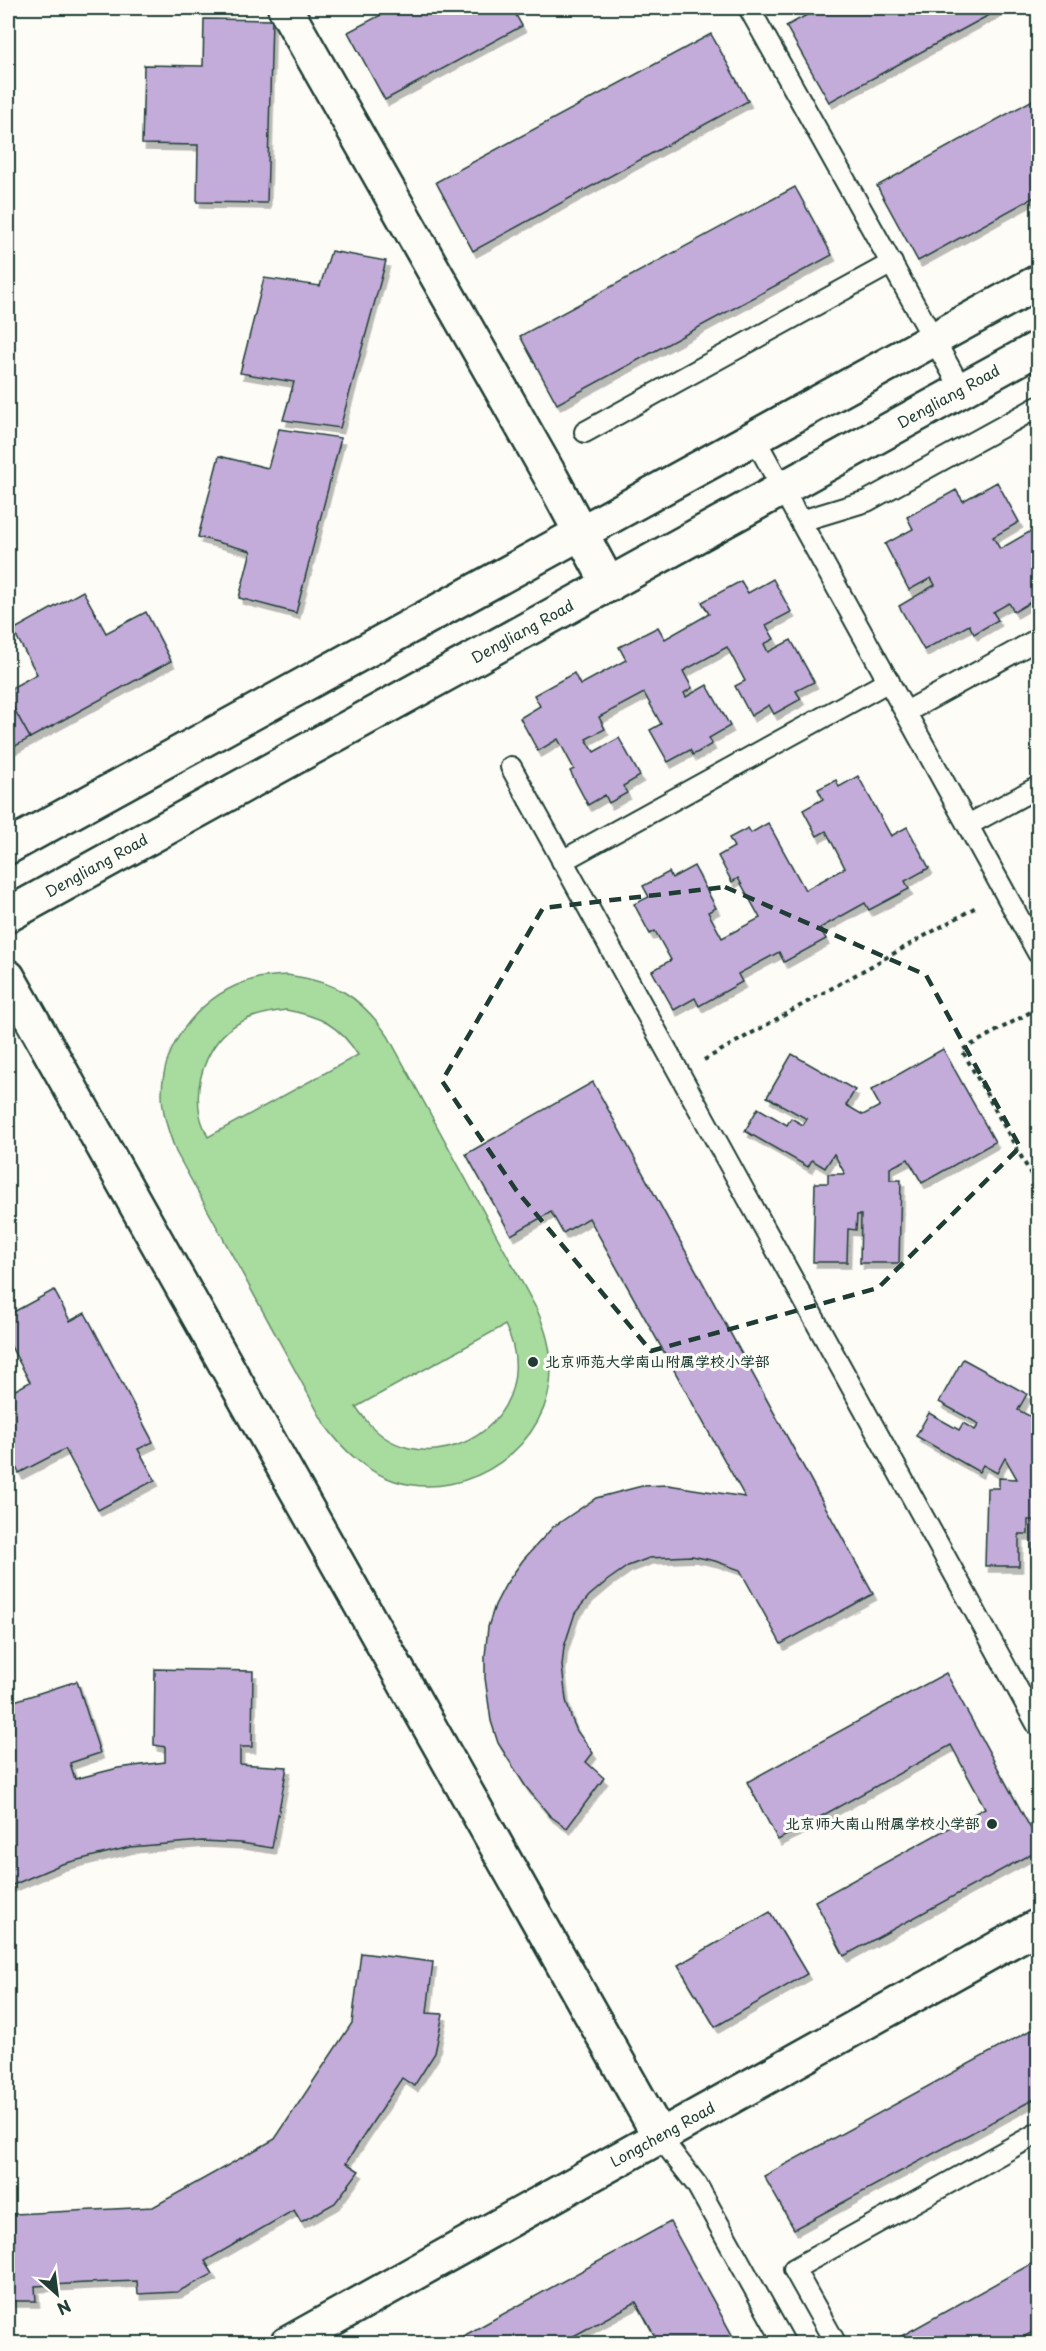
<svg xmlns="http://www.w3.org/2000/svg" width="1046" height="2351" font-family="'Playpen Sans','LXGW WenKai TC',sans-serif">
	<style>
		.green { fill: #a8db9e; stroke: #648c69; stroke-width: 1.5; fill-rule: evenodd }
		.building { fill: #c3abda; stroke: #1f3d34; stroke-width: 1.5; filter: url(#shadow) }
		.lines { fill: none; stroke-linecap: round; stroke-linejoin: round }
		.service-casing { stroke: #1f3d34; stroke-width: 24 }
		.minor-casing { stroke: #1f3d34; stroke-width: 38 }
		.tertiary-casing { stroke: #1f3d34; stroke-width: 38 }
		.path { stroke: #1f3d34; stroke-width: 4; stroke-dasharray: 4.5 4.5; stroke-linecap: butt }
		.service { stroke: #fdfcf7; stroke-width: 20 }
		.minor { stroke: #fdfcf7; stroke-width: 33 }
		.tertiary { stroke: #fdfcf7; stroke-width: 33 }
		.marked { fill: none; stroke: #1f3d34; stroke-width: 4.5; stroke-dasharray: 12 8; stroke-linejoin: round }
		.poi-dot { fill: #1f3d34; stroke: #fdfcf7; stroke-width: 2 }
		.labels { text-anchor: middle; stroke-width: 6; stroke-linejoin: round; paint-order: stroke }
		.street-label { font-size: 15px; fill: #1f3d34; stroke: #fdfcf7 }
		.poi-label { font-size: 15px; font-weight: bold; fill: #1f3d34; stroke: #fdfcf7; text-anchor: start }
	</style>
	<defs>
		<filter id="shadow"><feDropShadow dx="3.5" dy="6" stdDeviation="0" flood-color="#0004"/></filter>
	</defs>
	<rect width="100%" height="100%" fill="#fdfcf7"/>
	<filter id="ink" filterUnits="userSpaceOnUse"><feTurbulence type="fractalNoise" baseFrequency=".0167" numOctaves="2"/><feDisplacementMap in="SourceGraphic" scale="12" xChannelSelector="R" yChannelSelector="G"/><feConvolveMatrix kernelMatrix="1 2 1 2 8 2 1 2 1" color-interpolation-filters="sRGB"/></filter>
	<g filter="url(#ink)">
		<path class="green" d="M 287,975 C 336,982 359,995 388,1036 L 537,1310 C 545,1328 551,1346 551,1367 C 553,1445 468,1504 395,1481 C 365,1471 344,1451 325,1425 L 176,1152 C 169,1133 162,1114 162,1093 C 163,1040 204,992 255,979 C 265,976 276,976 287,975 ZM 286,1010 C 320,1016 339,1025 358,1055 L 208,1137 C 205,1130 201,1122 200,1115 C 193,1079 210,1035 245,1020 C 258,1014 271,1012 286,1010 ZM 505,1325 C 534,1381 499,1443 436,1450 C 419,1452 399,1447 384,1437 C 372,1429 364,1418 356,1407 Z"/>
		<g class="building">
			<path d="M 394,8 L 512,8 L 522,26 L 385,100 L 348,32 Z"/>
			<path d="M 820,8 L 1002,8 L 829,102 L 786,26 Z"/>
			<path d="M 204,19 L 272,20 L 267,203 L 197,202 L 198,145 L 142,144 L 144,65 L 203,66 Z"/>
			<path d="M 711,34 L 748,101 L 473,251 L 436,182 Z"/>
			<path d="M 1038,97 L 1038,195 L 918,261 L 877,186 Z"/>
			<path d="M 795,187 L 832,255 L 557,404 L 520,336 Z"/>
			<path d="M 331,251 L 386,261 L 340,428 L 283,420 L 294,382 L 240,373 L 264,278 L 320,286 Z"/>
			<path d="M 279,429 L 341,438 L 296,613 L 239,598 L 251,551 L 198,537 L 219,456 L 268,468 Z"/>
			<path d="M 997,482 L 1019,522 L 993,537 L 1000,549 L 1038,527 L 1038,587 L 1031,591 L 1036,599 L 1014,612 L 1009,603 L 993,612 L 998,620 L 974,634 L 969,625 L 924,650 L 899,606 L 935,585 L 931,578 L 909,590 L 885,544 L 913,529 L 907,517 L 956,490 L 963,501 Z"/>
			<path d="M 773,579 L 791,612 L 766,625 L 774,639 L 764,644 L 768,652 L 791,640 L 814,682 L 796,691 L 801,699 L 774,714 L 769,705 L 751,716 L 735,686 L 745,681 L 727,647 L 683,671 L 692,688 L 684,693 L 686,697 L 707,685 L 730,726 L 709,738 L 712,744 L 693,755 L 690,750 L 668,762 L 650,730 L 661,724 L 644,693 L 599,717 L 605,729 L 586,739 L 594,752 L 619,738 L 640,776 L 623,786 L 627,793 L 609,803 L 605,795 L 588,805 L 570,771 L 574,769 L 558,739 L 538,751 L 520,718 L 540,706 L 534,695 L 574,673 L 580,685 L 626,660 L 619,647 L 658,627 L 665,639 L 709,614 L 702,602 L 741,581 L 748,593 Z"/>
			<path d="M 83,591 L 106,633 L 146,612 L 171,661 L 30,738 L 8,698 L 8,690 L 37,674 L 13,630 Z"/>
			<path d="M 8,698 L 30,738 L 8,750 Z"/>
			<path d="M 858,776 L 891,836 L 907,827 L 929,868 L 905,881 L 909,889 L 869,910 L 865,903 L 820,928 L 826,939 L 784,962 L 779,952 L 738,974 L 742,982 L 699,1006 L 695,998 L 674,1010 L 652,971 L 671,960 L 655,931 L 650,934 L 634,904 L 649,897 L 643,886 L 669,872 L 672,878 L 694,866 L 716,908 L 708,912 L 722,938 L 760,918 L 738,878 L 732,882 L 718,856 L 734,847 L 729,838 L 748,828 L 751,833 L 768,823 L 805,890 L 845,868 L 826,831 L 817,836 L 803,810 L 823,799 L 818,789 L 836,780 L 839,787 Z"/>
			<path d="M 943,1049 L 995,1142 L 922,1183 L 908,1159 L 890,1168 L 890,1180 L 901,1180 L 899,1263 L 860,1263 L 861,1215 L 857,1215 L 856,1230 L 848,1229 L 847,1262 L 813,1262 L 815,1183 L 828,1183 L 828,1174 L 845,1174 L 834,1154 L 825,1168 L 812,1160 L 808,1167 L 745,1131 L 758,1108 L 787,1125 L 791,1118 L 803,1125 L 807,1119 L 767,1097 L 792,1054 L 855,1090 L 846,1105 L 863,1115 L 880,1106 L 871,1090 Z"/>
			<path d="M 593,1082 L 873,1594 L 781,1644 L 740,1570 L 715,1561 L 692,1556 L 649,1558 L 628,1566 L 608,1580 L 589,1596 L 575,1613 L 564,1647 L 562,1666 L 566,1700 L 571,1717 L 577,1731 L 593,1753 L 586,1762 L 604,1778 L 567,1828 L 550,1816 L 526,1787 L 498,1743 L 491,1721 L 485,1678 L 485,1656 L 488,1627 L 495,1605 L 506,1584 L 523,1560 L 553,1527 L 596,1498 L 642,1486 L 668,1485 L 745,1497 L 589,1218 L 563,1233 L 551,1212 L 511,1235 L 466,1154 Z"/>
			<path d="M 54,1290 L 70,1321 L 85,1313 L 153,1442 L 138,1449 L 155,1480 L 98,1510 L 65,1449 L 19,1473 L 8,1452 L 8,1394 L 30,1382 L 8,1341 L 8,1315 Z"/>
			<path d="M 963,1359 L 1027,1394 L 1018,1410 L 1035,1419 L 1038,1418 L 1038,1567 L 1032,1567 L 1032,1520 L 1028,1520 L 1028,1534 L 1019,1534 L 1019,1566 L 985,1566 L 987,1488 L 999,1488 L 999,1478 L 1017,1479 L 1005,1458 L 997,1473 L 983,1465 L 979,1472 L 916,1436 L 929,1413 L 959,1430 L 963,1423 L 975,1430 L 979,1424 L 939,1402 Z"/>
			<path d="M 155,1669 L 253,1671 L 252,1747 L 240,1747 L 240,1764 L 287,1767 L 272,1848 L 241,1843 L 202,1841 L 130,1847 L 62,1864 L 8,1887 L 8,1703 L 77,1681 L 100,1753 L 70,1763 L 75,1779 L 118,1768 L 165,1762 L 165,1747 L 154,1745 Z"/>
			<path d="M 946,1673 L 1038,1842 L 1038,1850 L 844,1956 L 815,1901 L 985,1808 L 951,1745 L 778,1840 L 747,1782 Z"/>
			<path d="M 770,1912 L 807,1974 L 715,2027 L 678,1965 Z"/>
			<path d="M 361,1953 L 433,1962 L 427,2013 L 443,2014 L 435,2053 L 414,2086 L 402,2078 L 374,2120 L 346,2163 L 359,2171 L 335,2203 L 301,2222 L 294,2210 L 205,2261 L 213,2274 L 177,2292 L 138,2294 L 137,2281 L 86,2283 L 35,2286 L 36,2301 L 8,2301 L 8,2212 L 14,2214 L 153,2207 L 275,2139 L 352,2023 Z"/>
			<path d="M 1038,2026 L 1038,2097 L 794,2229 L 764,2176 Z"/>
			<path d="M 670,2222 L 737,2344 L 659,2344 L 636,2302 L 559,2344 L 449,2344 Z"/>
			<path d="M 1038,2260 L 1038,2329 L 1011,2344 L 887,2344 Z"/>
		</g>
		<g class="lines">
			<defs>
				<g id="service">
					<path d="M 749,8 L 962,390"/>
					<path d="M 585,432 L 892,263"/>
					<path d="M 754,437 L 1038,953"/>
					<path d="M 801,521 L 867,501 L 1038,407"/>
					<path d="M 906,712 L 1038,639"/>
					<path d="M 511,767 L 1038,1726"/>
					<path d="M 968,825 L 1038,787"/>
					<path d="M 562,861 L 889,681"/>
					<path d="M 660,2137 L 697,2185 L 785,2344"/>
					<path d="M 836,2344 L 794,2269 L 1038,2133"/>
				</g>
				<g id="minor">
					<path d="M 285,8 L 552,479 L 609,585"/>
					<path d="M 8,977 L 660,2137"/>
				</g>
				<g id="tertiary">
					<path d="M 8,847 L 1038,282"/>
					<path d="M 8,915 L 1038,348"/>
					<path d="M 287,2344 L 1038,1926"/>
				</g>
			</defs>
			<use href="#service" class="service-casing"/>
			<use href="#minor" class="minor-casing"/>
			<use href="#tertiary" class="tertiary-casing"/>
			<g class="path">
				<path d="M 1038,1008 L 962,1050 L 1038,1187"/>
				<path d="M 704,1060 L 978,906"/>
			</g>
			<use href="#service" class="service"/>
			<use href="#minor" class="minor"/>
			<use href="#tertiary" class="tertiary"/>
		</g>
	</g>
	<path class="marked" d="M 725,887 L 926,975 L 1020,1147 L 878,1288 L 651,1351 L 516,1190 L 442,1081 L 543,908 Z"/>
	<g class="poi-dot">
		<circle cx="533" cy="1362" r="6"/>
		<circle cx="992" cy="1824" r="6"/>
	</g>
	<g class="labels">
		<g class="street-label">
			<text transform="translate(949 397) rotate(-29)" y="5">Dengliang Road</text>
			<text transform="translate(523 632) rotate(-29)" y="5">Dengliang Road</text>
			<text transform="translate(97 866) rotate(-29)" y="5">Dengliang Road</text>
			<text transform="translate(663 2135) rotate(-29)" y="5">Longcheng Road</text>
		</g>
		<g class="poi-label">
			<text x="545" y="1367">北京师范大学南山附属学校小学部</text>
			<text x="980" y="1829" text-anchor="end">北京师大南山附属学校小学部</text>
		</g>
	</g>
	<rect width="1046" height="2351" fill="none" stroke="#fdfcf7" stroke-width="30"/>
	<rect x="15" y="15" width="1016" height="2321" fill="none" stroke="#1f3d34" stroke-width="2" filter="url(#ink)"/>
	<g transform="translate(57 2294) rotate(152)" stroke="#fdfcf7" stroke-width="4.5" paint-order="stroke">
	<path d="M0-4.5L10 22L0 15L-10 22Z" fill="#1f3d34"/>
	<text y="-9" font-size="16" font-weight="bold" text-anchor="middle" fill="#1f3d34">N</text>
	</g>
</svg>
